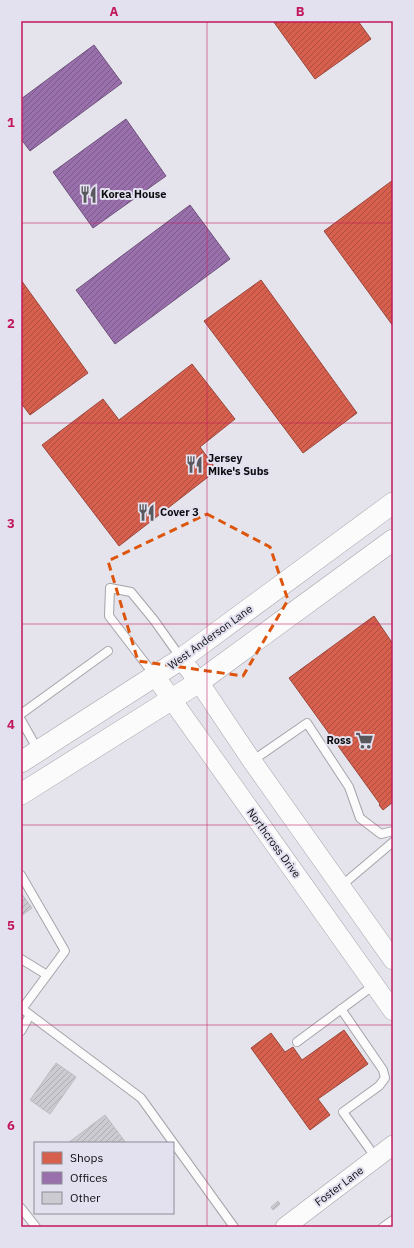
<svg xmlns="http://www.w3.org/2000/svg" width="414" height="1248" font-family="'IBM Plex Sans',sans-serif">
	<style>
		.shops { fill: url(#shops-hatch); stroke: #9a473b }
		.offices { fill: url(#offices-hatch); stroke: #6f527c }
		.building { fill: url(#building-hatch); stroke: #bcbbc1 }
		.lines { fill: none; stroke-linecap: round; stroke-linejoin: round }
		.service-casing { stroke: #a5a4aa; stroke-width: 10 }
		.tertiary-casing { stroke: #a5a4aa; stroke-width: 20 }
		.secondary-casing { stroke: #a5a4aa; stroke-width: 22 }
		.service { stroke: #fbfbfc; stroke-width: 8 }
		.tertiary { stroke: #fbfbfc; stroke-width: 19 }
		.secondary { stroke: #fbfbfc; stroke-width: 21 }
		.marked { fill: none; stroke: #dd550c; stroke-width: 3; stroke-dasharray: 8 5; stroke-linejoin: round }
		.grid { fill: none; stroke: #c2185b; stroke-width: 1; stroke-opacity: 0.55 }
		.labels { text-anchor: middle; stroke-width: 4; stroke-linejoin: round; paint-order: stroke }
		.poi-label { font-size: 11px; font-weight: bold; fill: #0d0c10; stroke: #e3e1ef; text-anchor: start }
		.street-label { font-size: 11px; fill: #0d0c10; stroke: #e3e1ef }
		.neatline { fill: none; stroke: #c2185b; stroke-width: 1.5 }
		.grid-label { font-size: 13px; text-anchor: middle; font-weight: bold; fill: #c2185b }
	</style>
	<defs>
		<pattern id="shops-hatch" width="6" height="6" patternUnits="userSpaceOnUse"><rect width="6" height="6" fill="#d6604d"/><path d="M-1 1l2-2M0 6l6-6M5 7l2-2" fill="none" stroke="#ac4e3f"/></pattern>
		<pattern id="offices-hatch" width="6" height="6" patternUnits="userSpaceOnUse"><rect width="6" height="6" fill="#9970ab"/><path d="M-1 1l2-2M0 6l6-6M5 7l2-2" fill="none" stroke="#7b5a8a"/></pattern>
		<pattern id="building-hatch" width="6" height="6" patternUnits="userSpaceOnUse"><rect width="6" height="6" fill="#cbcbd1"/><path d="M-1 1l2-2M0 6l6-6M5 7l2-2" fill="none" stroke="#adadb2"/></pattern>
	</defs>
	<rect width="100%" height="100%" fill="#e5e4ec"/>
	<g class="shops">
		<path d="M 273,21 L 358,21 L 371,39 L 315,79 Z"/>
		<path d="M 393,180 L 393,326 L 324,231 Z"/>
		<path d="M 21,280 L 88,373 L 30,415 L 21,403 Z"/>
		<path d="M 261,280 L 357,413 L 303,453 L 204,321 Z"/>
		<path d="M 192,364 L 235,419 L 200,447 L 217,470 L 119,546 L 42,445 L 103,399 L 119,420 Z"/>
		<path d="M 374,616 L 393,644 L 393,802 L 383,810 L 379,805 L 380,804 L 289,678 Z"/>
		<path d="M 344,1030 L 368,1064 L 318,1099 L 330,1115 L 310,1130 L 251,1048 L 271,1033 L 285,1052 L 293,1047 L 302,1060 Z"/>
	</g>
	<g class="offices">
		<path d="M 94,45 L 122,83 L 30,151 L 21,139 L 21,99 Z"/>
		<path d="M 126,119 L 166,176 L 93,228 L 53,172 Z"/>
		<path d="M 190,205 L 230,259 L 115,344 L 76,290 Z"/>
	</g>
	<g class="building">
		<path d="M 21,893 L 32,908 L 21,916 Z"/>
		<path d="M 56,1063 L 76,1077 L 50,1114 L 30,1100 Z"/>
		<path d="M 105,1115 L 126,1143 L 68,1143 Z"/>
		<path d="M 278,1201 L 280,1204 L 273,1210 L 271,1207 Z"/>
	</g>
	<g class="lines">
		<defs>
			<g id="service">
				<path d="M 155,676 L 109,616 L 110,588 L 131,592 L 154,620 L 181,658"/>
				<path d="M 21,714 L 108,651"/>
				<path d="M 21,720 L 38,750"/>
				<path d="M 252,761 L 307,723 L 349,787 L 360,818 L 381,834 L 393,831"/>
				<path d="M 21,875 L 65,951 L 22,1009"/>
				<path d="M 341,886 L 393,842"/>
				<path d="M 21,959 L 47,975"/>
				<path d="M 21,1008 L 141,1098 L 234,1227"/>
				<path d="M 341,1009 L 383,1070 L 385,1078 L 379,1086 L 343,1112 L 376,1158"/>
				<path d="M 21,1031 L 30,1015"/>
				<path d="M 297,1042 L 374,985"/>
				<path d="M 21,1208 L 36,1227"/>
				<path d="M 383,1227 L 393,1220"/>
			</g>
			<g id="tertiary">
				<path d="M 181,659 L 199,682 L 252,761 L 393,960"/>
				<path d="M 155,676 L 393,1011"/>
				<path d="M 285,1227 L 393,1145"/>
			</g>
			<g id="secondary">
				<path d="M 21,762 L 181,659 L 393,503"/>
				<path d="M 21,794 L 199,682 L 393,540"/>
			</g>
		</defs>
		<use href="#service" class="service-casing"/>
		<use href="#tertiary" class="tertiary-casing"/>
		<use href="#secondary" class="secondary-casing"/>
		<use href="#service" class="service"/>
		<use href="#tertiary" class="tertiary"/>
		<use href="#secondary" class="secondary"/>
	</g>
	<path class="marked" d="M 207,514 L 270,547 L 288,600 L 243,676 L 138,661 L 108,561 Z"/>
	<path class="grid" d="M 207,21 L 207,1227M 21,223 L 393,223M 21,423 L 393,423M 21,624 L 393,624M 21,825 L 393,825M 21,1025 L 393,1025"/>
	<defs>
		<symbol id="restaurant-bare" viewBox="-9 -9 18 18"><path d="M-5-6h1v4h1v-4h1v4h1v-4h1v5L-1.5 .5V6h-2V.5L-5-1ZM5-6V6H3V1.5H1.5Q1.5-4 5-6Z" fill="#59585d" stroke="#e3e1ef" stroke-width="2.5" paint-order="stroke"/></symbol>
		<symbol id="supermarket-bare" viewBox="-9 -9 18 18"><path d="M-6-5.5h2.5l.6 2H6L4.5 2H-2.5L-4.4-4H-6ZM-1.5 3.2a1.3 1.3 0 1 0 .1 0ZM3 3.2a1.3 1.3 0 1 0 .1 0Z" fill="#59585d" stroke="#e3e1ef" stroke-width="2.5" paint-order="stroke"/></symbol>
	</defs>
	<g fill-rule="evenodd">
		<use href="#restaurant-bare" x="76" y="182" width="25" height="25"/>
		<use href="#restaurant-bare" x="182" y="452" width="25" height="25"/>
		<use href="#restaurant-bare" x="134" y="500" width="25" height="25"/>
		<use href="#supermarket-bare" x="352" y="728" width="25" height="25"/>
	</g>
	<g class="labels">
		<g class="poi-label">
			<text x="101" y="198">Korea House</text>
			<text x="208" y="462">Jersey<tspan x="208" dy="13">Mike's Subs</tspan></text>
			<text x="160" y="516">Cover 3</text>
			<text x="351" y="744" text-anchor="end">Ross</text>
		</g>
		<g class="street-label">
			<text transform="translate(210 637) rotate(-36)" y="4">West Anderson Lane</text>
			<text transform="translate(274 843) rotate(54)" y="4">Northcross Drive</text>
			<text transform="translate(339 1186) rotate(-37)" y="4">Foster Lane</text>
		</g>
	</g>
	<rect width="414" height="1248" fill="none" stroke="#e3e1ef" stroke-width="44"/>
	<rect x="34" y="1142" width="140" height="72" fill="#e3e1ef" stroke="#8d8c96"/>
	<rect x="42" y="1152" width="20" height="12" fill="#d6604d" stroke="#8d8c96"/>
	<text x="70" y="1162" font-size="12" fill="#0d0c10">Shops</text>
	<rect x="42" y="1172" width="20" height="12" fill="#9970ab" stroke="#8d8c96"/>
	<text x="70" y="1182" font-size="12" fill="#0d0c10">Offices</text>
	<rect x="42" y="1192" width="20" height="12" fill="#cbcbd1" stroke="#8d8c96"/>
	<text x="70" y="1202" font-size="12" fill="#0d0c10">Other</text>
	<rect x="22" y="22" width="370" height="1204" class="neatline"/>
	<g class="grid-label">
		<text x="114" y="16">A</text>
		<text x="300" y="16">B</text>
		<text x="11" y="127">1</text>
		<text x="11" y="328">2</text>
		<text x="11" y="528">3</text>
		<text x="11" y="729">4</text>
		<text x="11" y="930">5</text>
		<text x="11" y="1130">6</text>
	</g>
</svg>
